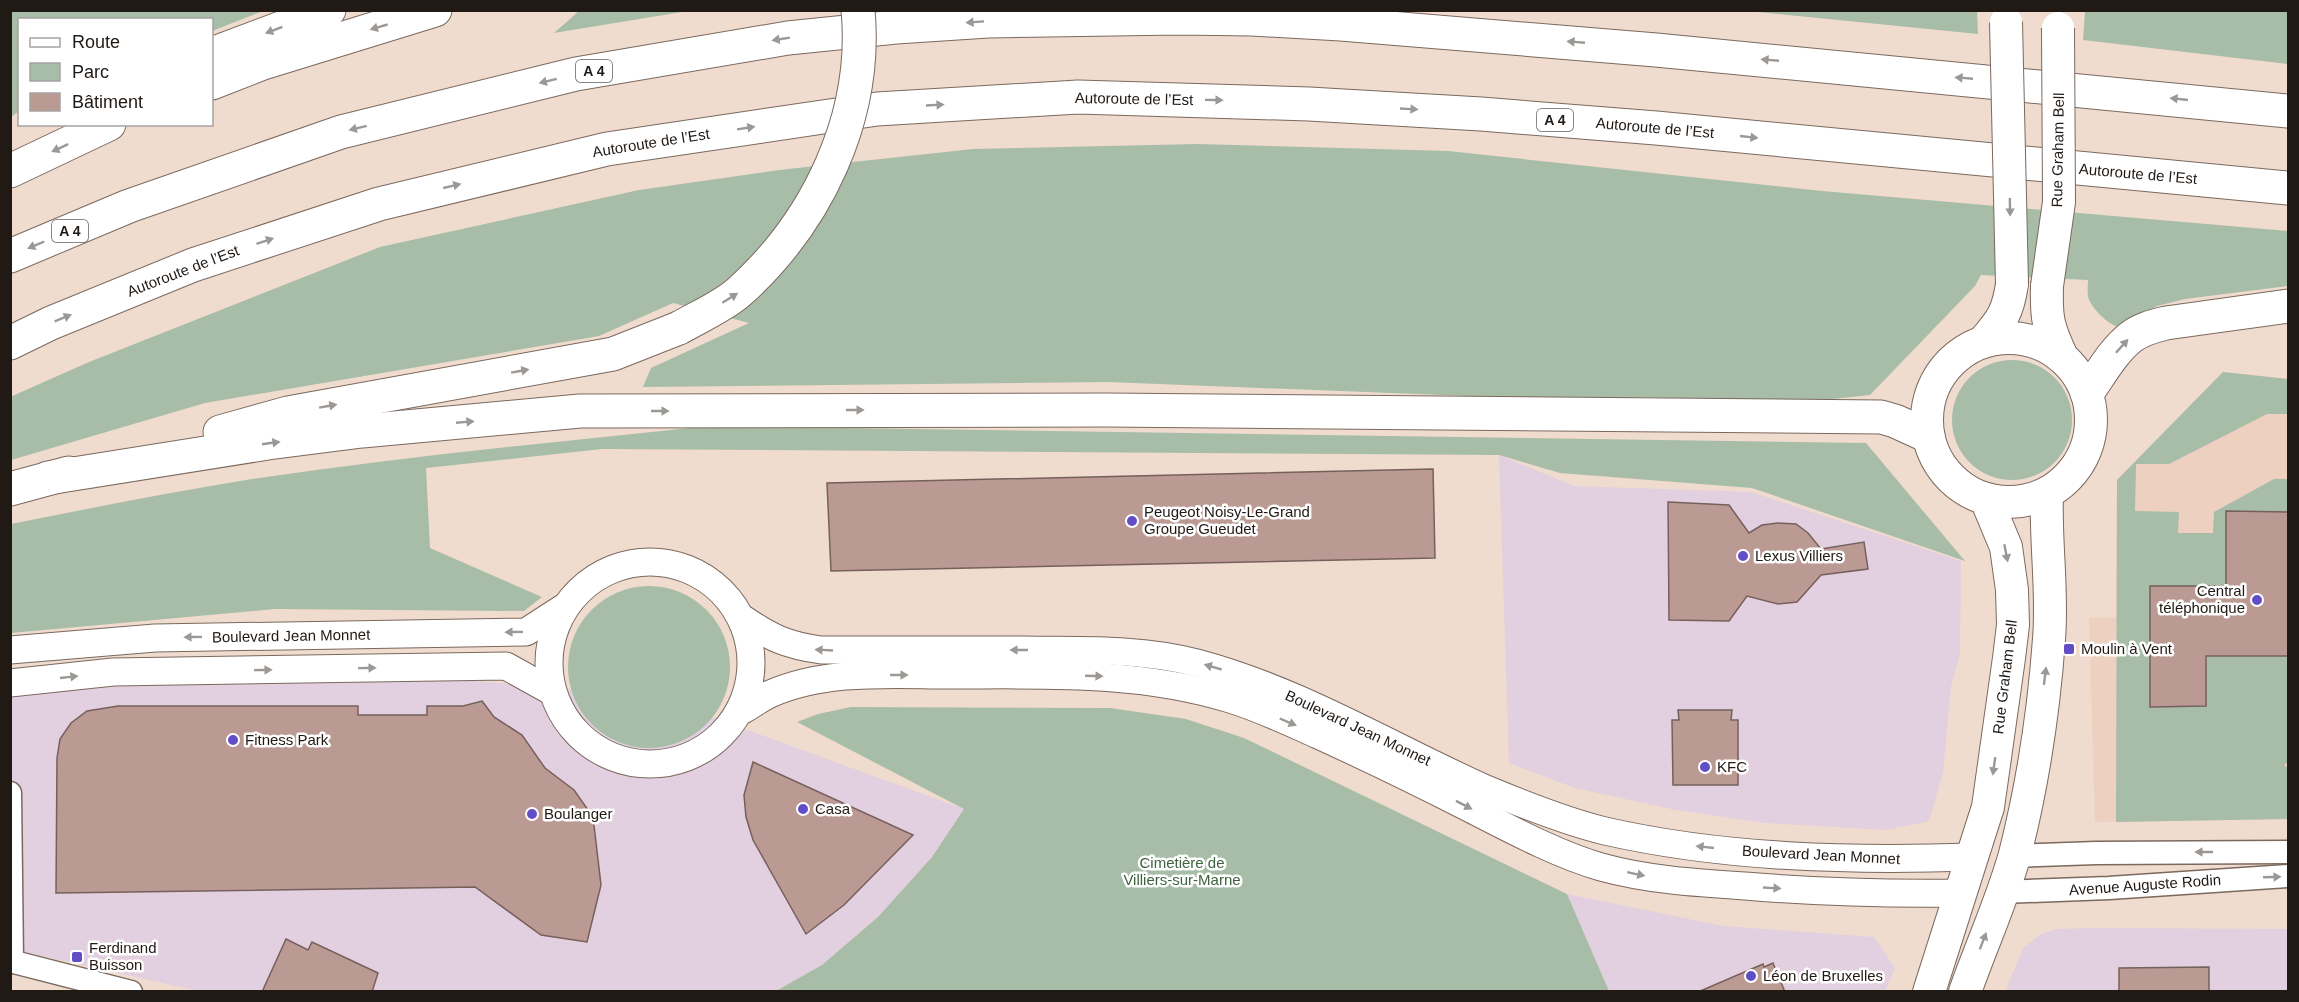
<svg xmlns="http://www.w3.org/2000/svg" width="2299" height="1002" font-family="Arial,sans-serif">
	<style>
		.commercial { fill: #e2cfdf }
		.built { fill: #edd0c0 }
		.green { fill: #a7bda7 }
		.building { fill: #bb9a94; stroke: #76605c; stroke-width: 1.5 }
		.lines { fill: none; stroke-linecap: round; stroke-linejoin: round }
		.minor-casing { stroke: #7b695e; stroke-width: 25 }
		.tertiary-casing { stroke: #7b695e; stroke-width: 29 }
		.secondary-casing { stroke: #7b695e; stroke-width: 34 }
		.motorway-casing { stroke: #7b695e; stroke-width: 35 }
		.minor { stroke: #fff; stroke-width: 22 }
		.tertiary { stroke: #fff; stroke-width: 27 }
		.secondary { stroke: #fff; stroke-width: 32 }
		.motorway { stroke: #fff; stroke-width: 33 }
		.secondary-bridge-casing { stroke: #7b695e; stroke-width: 34; stroke-linecap: butt }
		.motorway-bridge-casing { stroke: #7b695e; stroke-width: 35; stroke-linecap: butt }
		.secondary-bridge { stroke: #fff; stroke-width: 32 }
		.motorway-bridge { stroke: #fff; stroke-width: 33 }
		.oneway { fill: #9b9895 }
		.poi-dot { fill: #614ec7; stroke: #fff; stroke-width: 2 }
		.labels { text-anchor: middle; stroke-width: 5; stroke-linejoin: round; paint-order: stroke }
		.shield { fill: #fff; stroke: #635e5a; stroke-width: 1.5 }
		.shield-label { font-size: 14px; font-weight: bold; fill: #201914 }
		.street-label { font-size: 15px; fill: #201914; stroke: #fff }
		.poi-label { font-size: 15px; fill: #201914; stroke: #fff; text-anchor: start }
		.park-label { font-size: 15px; fill: #3e613e; stroke: #fff }
	</style>
	<rect width="100%" height="100%" fill="#f0dbcf"/>
	<g class="commercial">
		<path d="M 1499,455 L 1574,486 L 1751,492 L 1961,561 L 1960,653 L 1951,687 L 1943,772 L 1929,821 L 1886,830 L 1765,823 L 1676,810 L 1575,788 L 1509,763 Z"/>
		<path d="M 112,681 L 475,681 L 657,697 L 964,809 L 932,857 L 878,917 L 822,965 L 776,991 L 198,991 L 11,949 L 10,696 Z"/>
		<path d="M 1567,894 L 1723,926 L 1874,937 L 1895,968 L 1885,991 L 1609,991 Z"/>
		<path d="M 2093,928 L 2288,929 L 2288,991 L 2005,992 L 2023,948 L 2041,934 L 2057,929 Z"/>
	</g>
	<path class="built" d="M 2223,372 L 2288,379 L 2288,819 L 2095,822 L 2089,618 L 2116,617 L 2117,480 Z"/>
	<g class="green">
		<path d="M 11,10 L 263,10 L 263,11 L 212,31 L 212,20 L 20,20 L 19,111 L 11,117 Z"/>
		<path d="M 579,11 L 579,10 L 688,11 L 554,33 Z"/>
		<path d="M 1748,11 L 1977,11 L 1978,34 Z"/>
		<path d="M 2085,11 L 2288,11 L 2288,64 L 2083,40 Z"/>
		<path d="M 1198,144 L 1448,151 L 1822,191 L 2288,231 L 2288,286 L 2185,299 L 2157,306 L 2119,327 C 2108,325 2090,307 2088,296 C 2087,291 2088,285 2088,280 L 1981,275 L 1975,286 L 1870,395 L 1804,402 L 1643,397 L 1593,401 L 1109,382 L 643,387 L 651,368 L 749,323 L 673,303 L 599,336 L 205,403 L 11,460 L 10,397 L 89,362 L 380,247 L 639,190 L 779,170 L 973,149 Z"/>
		<circle cx="2012" cy="420" r="60"/>
		<path d="M 2223,372 L 2288,379 L 2288,414 L 2267,414 L 2169,464 L 2136,464 L 2135,511 L 2179,512 L 2178,533 L 2213,533 L 2214,512 L 2274,479 L 2288,479 L 2288,512 L 2226,512 L 2226,615 L 2206,614 L 2205,586 L 2150,586 L 2151,707 L 2206,706 L 2206,643 L 2226,656 L 2288,656 L 2288,762 L 2284,765 L 2288,768 L 2288,819 L 2116,822 L 2117,480 Z"/>
		<path d="M 709,426 L 1866,443 L 1965,561 L 1752,488 L 1560,473 L 1499,455 L 602,449 L 426,468 L 430,548 L 542,597 L 524,611 L 275,609 L 11,633 L 11,524 C 91,508 171,492 252,479 C 404,456 557,442 709,426 Z"/>
		<circle cx="649" cy="667" r="81"/>
		<path d="M 851,707 L 1110,708 L 1186,719 L 1244,738 L 1567,894 L 1609,991 L 776,991 L 822,965 L 878,917 L 932,857 L 964,809 L 797,722 L 818,714 Z"/>
	</g>
	<g class="building">
		<path d="M 1433,469 L 1435,558 L 831,571 L 827,483 Z"/>
		<path d="M 1668,502 L 1729,505 L 1749,533 L 1762,525 L 1778,523 L 1796,524 L 1808,533 L 1821,549 L 1864,542 L 1868,569 L 1821,575 L 1797,602 L 1778,604 L 1747,596 L 1729,621 L 1669,620 Z"/>
		<path d="M 2226,511 L 2289,512 L 2289,656 L 2206,656 L 2206,706 L 2150,707 L 2150,586 L 2226,586 Z"/>
		<path d="M 482,701 L 494,717 L 522,735 L 545,768 L 574,790 L 593,817 L 601,885 L 587,942 L 541,935 L 475,887 L 56,893 L 57,758 L 60,739 L 71,723 L 87,711 L 118,706 L 358,706 L 358,715 L 427,715 L 427,706 L 463,706 Z"/>
		<path d="M 1678,710 L 1732,710 L 1731,720 L 1738,720 L 1738,785 L 1673,785 L 1672,720 L 1679,720 Z"/>
		<path d="M 753,762 L 913,835 L 844,905 L 806,934 L 753,840 L 746,817 L 744,795 Z"/>
		<path d="M 286,939 L 308,950 L 312,942 L 378,973 L 372,992 L 262,992 Z"/>
		<path d="M 1773,963 L 1785,992 L 1698,992 L 1763,964 L 1764,967 Z"/>
		<path d="M 2209,967 L 2209,992 L 2119,992 L 2119,968 Z"/>
	</g>
	<g class="lines">
		<defs>
			<g id="minor">
				<path d="M 10,793 L 12,962"/>
				<path d="M 2014,856 L 2096,853 L 2288,852"/>
				<path d="M 2002,892 L 2109,888 L 2288,876"/>
				<path d="M 10,961 L 131,992"/>
			</g>
			<g id="tertiary">
				<circle cx="650" cy="663" r="101"/>
				<path d="M 742,618 C 771,638 786,645 821,650 C 889,650 957,650 1024,650 C 1081,651 1141,648 1197,663 C 1299,690 1390,746 1486,789 C 1522,804 1567,822 1605,831 C 1724,858 1851,861 1973,857"/>
				<path d="M 10,650 L 155,638 L 526,632 L 563,608"/>
				<path d="M 10,683 L 113,672 L 506,666 L 551,691"/>
				<path d="M 743,710 C 752,705 761,698 770,694 C 827,669 892,675 952,675 C 1046,675 1139,671 1230,699 C 1260,708 1289,722 1318,735 C 1371,759 1422,784 1473,810 C 1512,830 1559,855 1601,867 C 1648,880 1697,883 1745,886 C 1817,892 1889,894 1962,893"/>
			</g>
			<g id="secondary">
				<path d="M 2047,286 C 2046,319 2048,327 2062,357"/>
				<circle cx="2009" cy="420" r="82"/>
				<path d="M 1984,341 C 2002,320 2008,312 2012,284"/>
				<path d="M 1929,992 L 1988,807 L 2009,658 L 2013,625 L 2012,590 L 2006,547 L 1986,499"/>
				<path d="M 1965,992 C 1981,946 2002,901 2015,854 C 2032,787 2044,708 2049,639 C 2053,590 2045,542 2047,493"/>
			</g>
			<g id="motorway">
				<path d="M 212,54 L 329,10"/>
				<path d="M 212,83 L 263,63 L 435,10"/>
				<path d="M 10,171 L 109,124"/>
				<path d="M 10,256 L 129,206 L 341,132 L 576,74 L 788,38 L 896,27 L 988,21 L 1179,18 L 1252,19 L 1341,24 L 1656,50 L 2288,111"/>
				<path d="M 10,343 L 51,323 L 193,265 L 379,204 L 607,149 L 877,109 L 1078,97 L 1309,104 L 1481,114 L 1656,128 L 2288,188"/>
				<path d="M 2087,393 C 2100,375 2113,351 2131,337 C 2141,329 2154,326 2166,323 L 2288,306"/>
				<path d="M 220,432 L 288,413 L 613,354 L 679,328"/>
				<path d="M 48,478 L 268,443 L 362,431 L 580,411 L 1106,410 L 1881,417 L 1895,421 L 1928,436"/>
				<path d="M 10,489 L 69,473"/>
			</g>
		</defs>
		<use href="#minor" class="minor-casing"/>
		<use href="#tertiary" class="tertiary-casing"/>
		<use href="#secondary" class="secondary-casing"/>
		<use href="#motorway" class="motorway-casing"/>
		<use href="#minor" class="minor"/>
		<use href="#tertiary" class="tertiary"/>
		<use href="#secondary" class="secondary"/>
		<use href="#motorway" class="motorway"/>
		<defs>
			<g id="secondary-bridge">
				<path d="M 2006,22 L 2012,284"/>
				<path d="M 2047,286 L 2059,202 L 2058,28"/>
			</g>
			<path id="motorway-bridge" d="M 679,328 C 698,317 722,307 739,292 C 817,222 868,117 858,10"/>
		</defs>
		<use href="#secondary-bridge" class="secondary-bridge-casing"/>
		<use href="#motorway-bridge" class="motorway-bridge-casing"/>
		<use href="#secondary-bridge" class="secondary-bridge"/>
		<use href="#motorway-bridge" class="motorway-bridge"/>
	</g>
	<defs><path id="oneway-solid" d="M-6-.8H1V-3.2L6.5 0L1 3.2V.8H-6Z" transform="scale(1.5)"/></defs>
	<g class="oneway">
		<use href="#oneway-solid" transform="translate(975 22) rotate(176)"/>
		<use href="#oneway-solid" transform="translate(379 27) rotate(164)"/>
		<use href="#oneway-solid" transform="translate(274 30) rotate(159)"/>
		<use href="#oneway-solid" transform="translate(781 39) rotate(171)"/>
		<use href="#oneway-solid" transform="translate(1576 42) rotate(-175)"/>
		<use href="#oneway-solid" transform="translate(1770 60) rotate(-175)"/>
		<use href="#oneway-solid" transform="translate(1964 78) rotate(-175)"/>
		<use href="#oneway-solid" transform="translate(548 81) rotate(166)"/>
		<use href="#oneway-solid" transform="translate(2179 99) rotate(-174)"/>
		<use href="#oneway-solid" transform="translate(1214 100) rotate(1)"/>
		<use href="#oneway-solid" transform="translate(935 105) rotate(-3)"/>
		<use href="#oneway-solid" transform="translate(1409 109) rotate(3)"/>
		<use href="#oneway-solid" transform="translate(358 128) rotate(166)"/>
		<use href="#oneway-solid" transform="translate(746 128) rotate(-9)"/>
		<use href="#oneway-solid" transform="translate(1749 137) rotate(6)"/>
		<use href="#oneway-solid" transform="translate(60 148) rotate(155)"/>
		<use href="#oneway-solid" transform="translate(452 186) rotate(-13)"/>
		<use href="#oneway-solid" transform="translate(2010 207) rotate(89)"/>
		<use href="#oneway-solid" transform="translate(265 241) rotate(-18)"/>
		<use href="#oneway-solid" transform="translate(36 245) rotate(157)"/>
		<use href="#oneway-solid" transform="translate(730 298) rotate(-32)"/>
		<use href="#oneway-solid" transform="translate(63 318) rotate(-22)"/>
		<use href="#oneway-solid" transform="translate(2122 346) rotate(-48)"/>
		<use href="#oneway-solid" transform="translate(520 371) rotate(-10)"/>
		<use href="#oneway-solid" transform="translate(328 406) rotate(-10)"/>
		<use href="#oneway-solid" transform="translate(855 410)"/>
		<use href="#oneway-solid" transform="translate(660 411)"/>
		<use href="#oneway-solid" transform="translate(465 422) rotate(-5)"/>
		<use href="#oneway-solid" transform="translate(271 443) rotate(-8)"/>
		<use href="#oneway-solid" transform="translate(2006 553) rotate(79)"/>
		<use href="#oneway-solid" transform="translate(514 632) rotate(179)"/>
		<use href="#oneway-solid" transform="translate(193 637) rotate(179)"/>
		<use href="#oneway-solid" transform="translate(824 650) rotate(-177)"/>
		<use href="#oneway-solid" transform="translate(1019 650) rotate(-180)"/>
		<use href="#oneway-solid" transform="translate(1213 667) rotate(-164)"/>
		<use href="#oneway-solid" transform="translate(367 668) rotate(-1)"/>
		<use href="#oneway-solid" transform="translate(263 670) rotate(-1)"/>
		<use href="#oneway-solid" transform="translate(899 675)"/>
		<use href="#oneway-solid" transform="translate(1094 676) rotate(2)"/>
		<use href="#oneway-solid" transform="translate(2045 676) rotate(-83)"/>
		<use href="#oneway-solid" transform="translate(69 677) rotate(-6)"/>
		<use href="#oneway-solid" transform="translate(1288 722) rotate(23)"/>
		<use href="#oneway-solid" transform="translate(1994 766) rotate(98)"/>
		<use href="#oneway-solid" transform="translate(1464 805) rotate(27)"/>
		<use href="#oneway-solid" transform="translate(1705 847) rotate(-174)"/>
		<use href="#oneway-solid" transform="translate(2204 852) rotate(180)"/>
		<use href="#oneway-solid" transform="translate(1636 874) rotate(12)"/>
		<use href="#oneway-solid" transform="translate(2272 877) rotate(-2)"/>
		<use href="#oneway-solid" transform="translate(1772 888) rotate(3)"/>
		<use href="#oneway-solid" transform="translate(1983 941) rotate(-69)"/>
	</g>
	<g class="poi-dot">
		<circle cx="1132" cy="521" r="6"/>
		<circle cx="1743" cy="556" r="6"/>
		<circle cx="2257" cy="600" r="6"/>
		<rect x="2063" y="643" width="12" height="12" rx="3"/>
		<circle cx="233" cy="740" r="6"/>
		<circle cx="1705" cy="767" r="6"/>
		<circle cx="803" cy="809" r="6"/>
		<circle cx="532" cy="814" r="6"/>
		<rect x="71" y="951" width="12" height="12" rx="3"/>
		<circle cx="1751" cy="976" r="6"/>
	</g>
	<g class="labels">
		<g class="shield">
			<rect x="576" y="60" width="36" height="22" rx="4.5"/>
			<rect x="1537" y="109" width="36" height="22" rx="4.5"/>
			<rect x="52" y="220" width="36" height="22" rx="4.5"/>
		</g>
		<g class="shield-label">
			<text x="594" y="76">A 4</text>
			<text x="1555" y="125">A 4</text>
			<text x="70" y="236">A 4</text>
		</g>
		<g class="street-label">
			<text transform="translate(1134 99) rotate(1)" y="5">Autoroute de l’Est</text>
			<text transform="translate(1655 128) rotate(5)" y="5">Autoroute de l’Est</text>
			<text transform="translate(651 143) rotate(-9)" y="5">Autoroute de l’Est</text>
			<text transform="translate(2058 150) rotate(-89)" y="5">Rue Graham Bell</text>
			<text transform="translate(2138 174) rotate(5)" y="5">Autoroute de l’Est</text>
			<text transform="translate(183 271) rotate(-21)" y="5">Autoroute de l’Est</text>
			<text transform="translate(291 636) rotate(-1)" y="5">Boulevard Jean Monnet</text>
			<text transform="translate(2005 677) rotate(-83)" y="5">Rue Graham Bell</text>
			<text transform="translate(1358 728) rotate(25)" y="5">Boulevard Jean Monnet</text>
			<text transform="translate(1821 855) rotate(3)" y="5">Boulevard Jean Monnet</text>
			<text transform="translate(2145 885) rotate(-4)" y="5">Avenue Auguste Rodin</text>
		</g>
		<g class="poi-label">
			<text x="1144" y="517">Peugeot Noisy-Le-Grand<tspan x="1144" dy="17">Groupe Gueudet</tspan></text>
			<text x="1755" y="561">Lexus Villiers</text>
			<text x="2245" y="596" text-anchor="end">Central<tspan x="2245" dy="17">téléphonique</tspan></text>
			<text x="2081" y="654">Moulin à Vent</text>
			<text x="245" y="745">Fitness Park</text>
			<text x="1717" y="772">KFC</text>
			<text x="815" y="814">Casa</text>
			<text x="544" y="819">Boulanger</text>
			<text x="89" y="953">Ferdinand<tspan x="89" dy="17">Buisson</tspan></text>
			<text x="1763" y="981">Léon de Bruxelles</text>
		</g>
		<g class="park-label">
			<text x="1182" y="868">Cimetière de<tspan x="1182" dy="17">Villiers-sur-Marne</tspan></text>
		</g>
	</g>
	<rect width="2299" height="1002" fill="none" stroke="#201914" stroke-width="24"/>
	<rect x="18" y="18" width="195" height="108" fill="#ffffff" stroke="#a6a3a1" stroke-width="1.5"/>
	<rect x="30" y="38" width="30" height="9" fill="#ffffff" stroke="#a6a3a1" stroke-width="1.5"/>
	<text x="72" y="48" font-size="18" fill="#201914">Route</text>
	<rect x="30" y="63" width="30" height="18" fill="#a7bda7" stroke="#a6a3a1" stroke-width="1.5"/>
	<text x="72" y="78" font-size="18" fill="#201914">Parc</text>
	<rect x="30" y="93" width="30" height="18" fill="#bb9a94" stroke="#a6a3a1" stroke-width="1.5"/>
	<text x="72" y="108" font-size="18" fill="#201914">Bâtiment</text>
</svg>
